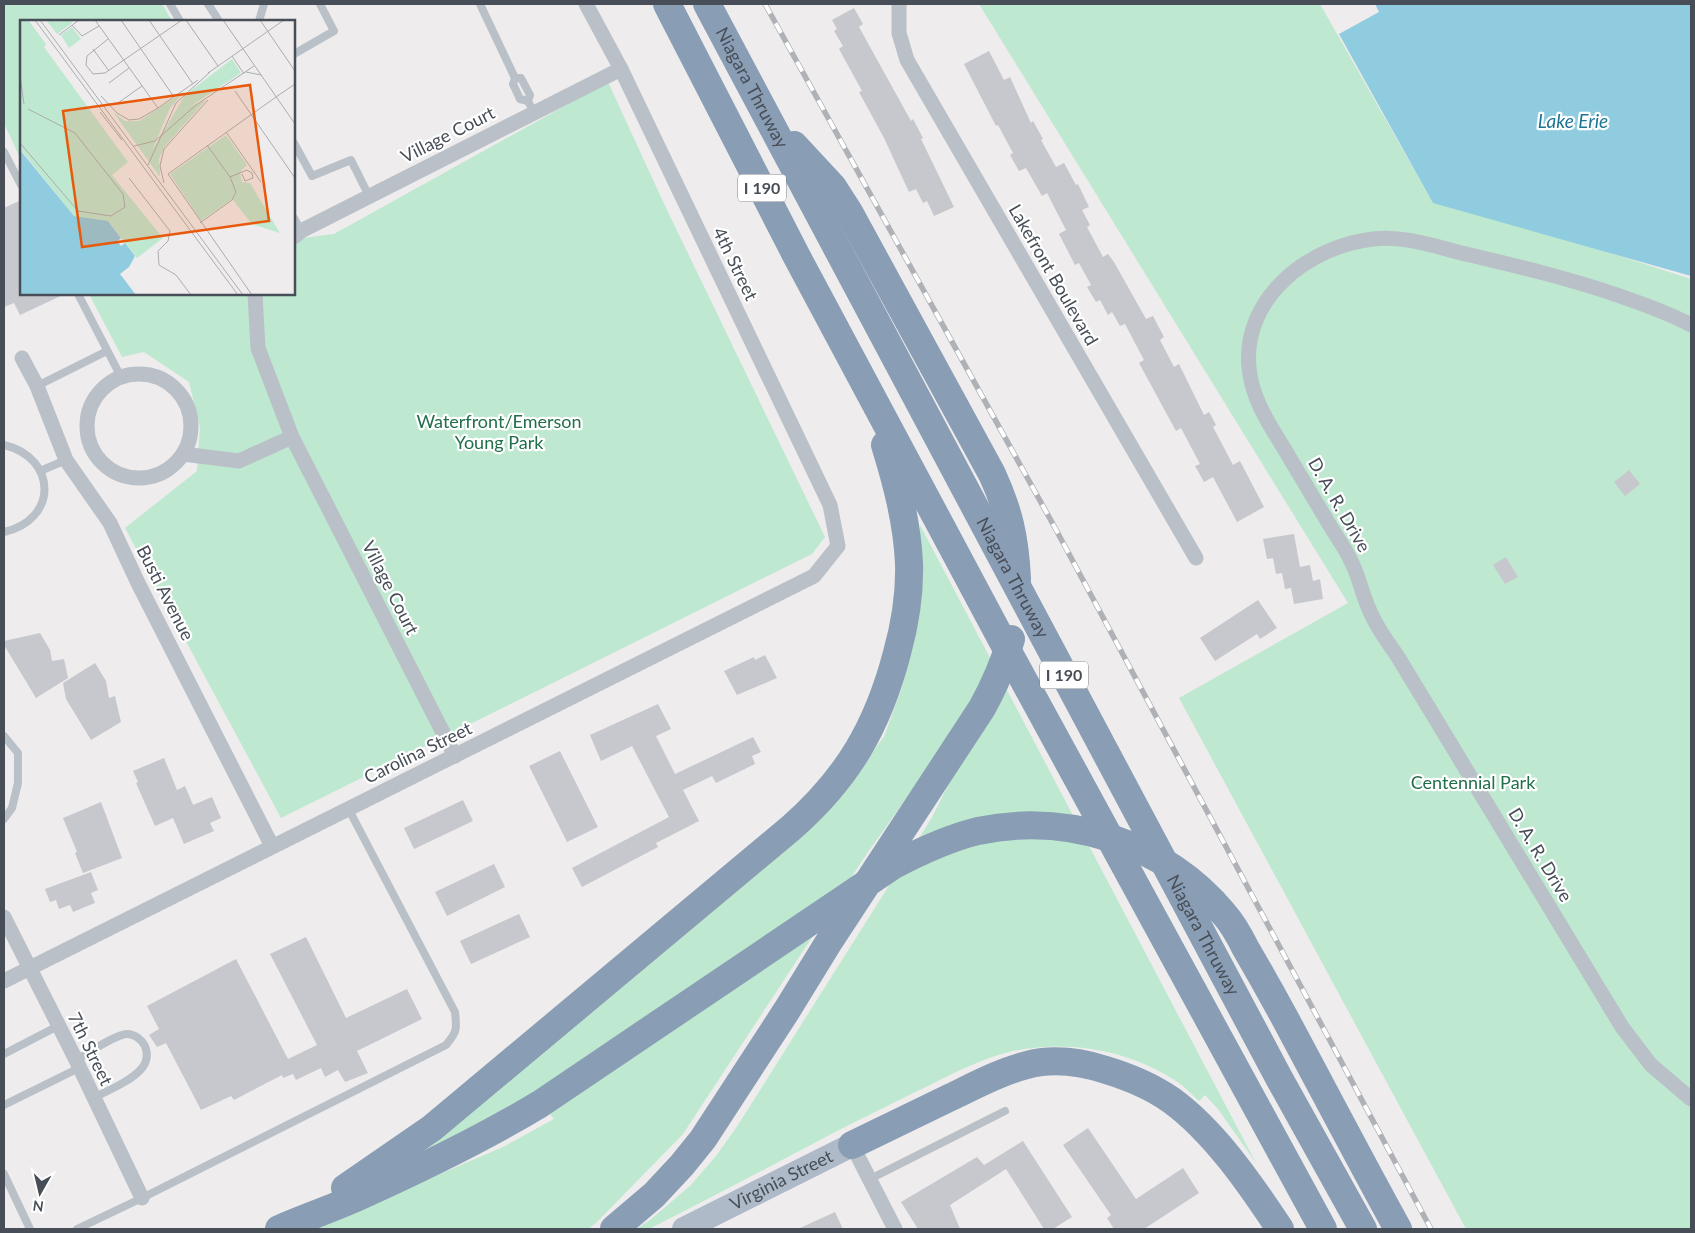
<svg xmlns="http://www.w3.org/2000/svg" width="1695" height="1233" font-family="Lato,sans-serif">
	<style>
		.green { fill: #bee8d0 }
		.water { fill: #90cce0 }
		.building { fill: #c7c8ce }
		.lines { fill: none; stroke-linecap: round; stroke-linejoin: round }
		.service { stroke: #b9c0c7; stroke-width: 8 }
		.minor { stroke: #b9c0c7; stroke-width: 15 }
		.primary { stroke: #aebac8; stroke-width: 24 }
		.motorway { stroke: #899db5; stroke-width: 28 }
		.rail-casing { stroke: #afb1b6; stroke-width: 5.5 }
		.rail { stroke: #fff; stroke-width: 4; stroke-dasharray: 11; stroke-linecap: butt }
		.labels { text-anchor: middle; stroke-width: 4.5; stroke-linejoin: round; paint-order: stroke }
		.shield { fill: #fff; stroke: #7e8389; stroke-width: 1 }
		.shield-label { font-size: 16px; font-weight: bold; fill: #474e57 }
		.street-label { font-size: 18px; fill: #474e57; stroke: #fff }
		.park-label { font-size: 18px; fill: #216e4b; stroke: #fff }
		.water-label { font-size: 19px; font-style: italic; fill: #1d7594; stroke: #fff }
		.inset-road { fill: none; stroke: #abadb0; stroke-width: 1 }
		.view { fill: #e8590c; fill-opacity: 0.15; stroke: #e8590c; stroke-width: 2.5 }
		.inset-edge { fill: none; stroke: #474e57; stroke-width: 2.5 }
	</style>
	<rect width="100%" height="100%" fill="#eeecec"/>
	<g class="green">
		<path d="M 4,4 L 162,4 L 172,21 L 21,21 L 21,160 L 4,123 Z"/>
		<path d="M 979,4 L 1320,4 L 1428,194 L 1691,279 L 1691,1229 L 1466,1229 L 1179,698 L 1348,603 Z"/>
		<path d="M 608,82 L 666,208 L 825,537 L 812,554 L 281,818 L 125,528 L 197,471 L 200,427 L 189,382 L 144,352 L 122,357 L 89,294 L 294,294 L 294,230 L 303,238 L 334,234 Z"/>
		<path d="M 920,525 L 1256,1163 L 1218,1109 L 1205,1095 L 1199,1101 C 1192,1095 1186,1088 1179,1083 C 1130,1049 1063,1038 1005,1053 C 980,1060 955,1072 932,1084 C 900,1099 869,1115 837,1131 C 775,1164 712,1197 649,1229 L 636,1229 L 650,1220 L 690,1186 L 716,1156 L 738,1125 L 931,819 L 956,770 L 937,755 L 868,852 L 683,1134 L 596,1223 L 588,1229 L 311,1229 L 503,1147 L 554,1119 L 534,1095 L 458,1135 L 411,1157 L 834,801 L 884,737 L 902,687 L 920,613 Z"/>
	</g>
	<path class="water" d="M 1375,4 L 1691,4 L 1691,276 L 1433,203 L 1339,34 L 1379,12 Z"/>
	<g class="building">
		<path d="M 854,8 L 863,24 L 859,27 L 911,121 L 913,119 L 923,138 L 921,139 L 954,207 L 934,216 L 927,201 L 923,203 L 916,189 L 909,192 L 884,138 L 859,92 L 862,91 L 839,49 L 843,46 L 834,31 L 837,29 L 832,20 Z"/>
		<path d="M 989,51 L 1004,80 L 1010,77 L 1031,123 L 1033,121 L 1043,139 L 1041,140 L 1056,167 L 1064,163 L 1076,185 L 1078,184 L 1089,207 L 1082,210 L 1090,225 L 1087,227 L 1103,257 L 1108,254 L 1114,262 L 1146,319 L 1153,316 L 1164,337 L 1160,340 L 1174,367 L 1179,364 L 1204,415 L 1209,412 L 1216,425 L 1213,427 L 1233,465 L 1240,461 L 1264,507 L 1237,522 L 1213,477 L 1204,482 L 1195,466 L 1200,464 L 1181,428 L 1176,431 L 1139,363 L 1144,360 L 1125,324 L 1120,326 L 1112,312 L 1108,315 L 1100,300 L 1096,302 L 1087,287 L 1091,285 L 1079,263 L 1075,265 L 1059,234 L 1066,230 L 1047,193 L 1042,196 L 1026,168 L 1019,171 L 1010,155 L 1013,153 L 998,125 L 996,126 L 964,64 Z"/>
		<path d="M 21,200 L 21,294 L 65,294 L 20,315 L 14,303 L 4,307 L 4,208 Z"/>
		<path d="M 1629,470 L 1640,484 L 1625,496 L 1614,482 Z"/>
		<path d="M 1294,534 L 1300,567 L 1310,565 L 1313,581 L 1320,579 L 1323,599 L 1294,604 L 1291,588 L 1285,589 L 1282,573 L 1276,574 L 1273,558 L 1267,559 L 1263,539 Z"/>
		<path d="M 1506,557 L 1518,577 L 1505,584 L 1493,565 Z"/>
		<path d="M 1258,600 L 1277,628 L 1260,639 L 1257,634 L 1215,661 L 1200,638 Z"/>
		<path d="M 40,633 L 50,650 L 52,661 L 64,659 L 68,678 L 36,698 L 4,645 L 4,641 Z"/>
		<path d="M 765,655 L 777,678 L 737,695 L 724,671 L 754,657 L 755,660 Z"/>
		<path d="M 95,663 L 106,681 L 109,698 L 115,696 L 121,722 L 91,740 L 66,699 L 63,683 Z"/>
		<path d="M 658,704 L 671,729 L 656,736 L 675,774 L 753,737 L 761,752 L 752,756 L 755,764 L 716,783 L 712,776 L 683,790 L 699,821 L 656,843 L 658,847 L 582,887 L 572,868 L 669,817 L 632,746 L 601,761 L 590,735 Z"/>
		<path d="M 560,751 L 598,827 L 567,842 L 529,766 Z"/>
		<path d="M 164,758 L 177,790 L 185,786 L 193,805 L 212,797 L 221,818 L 210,823 L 214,831 L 184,844 L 173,818 L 155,826 L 136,783 L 138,782 L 133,771 Z"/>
		<path d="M 463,800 L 473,821 L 414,849 L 404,828 Z"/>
		<path d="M 101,802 L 122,858 L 83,873 L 75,853 L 77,852 L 63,818 Z"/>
		<path d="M 494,864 L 505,887 L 447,916 L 435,892 Z"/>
		<path d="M 91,872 L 98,890 L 91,893 L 95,903 L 73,912 L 70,905 L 59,909 L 56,900 L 50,902 L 45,889 Z"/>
		<path d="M 519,914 L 530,937 L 471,964 L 460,941 Z"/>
		<path d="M 306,937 L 346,1018 L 407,989 L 422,1019 L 357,1051 L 368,1073 L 345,1082 L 338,1070 L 325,1077 L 321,1068 L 296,1080 L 293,1074 L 283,1078 L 282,1075 L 234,1100 L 231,1096 L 201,1110 L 166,1043 L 157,1047 L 149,1035 L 159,1029 L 147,1006 L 236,959 L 288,1059 L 317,1045 L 270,954 Z"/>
		<path d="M 1088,1128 L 1136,1199 L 1183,1168 L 1199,1193 L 1144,1229 L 1114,1229 L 1107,1218 L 1111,1215 L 1063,1145 Z"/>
		<path d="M 1023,1141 L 1072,1217 L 1053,1229 L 1044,1229 L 1006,1169 L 950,1205 L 960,1229 L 918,1229 L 901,1202 L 977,1157 L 984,1165 Z"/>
		<path d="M 835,1212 L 843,1229 L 798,1229 Z"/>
	</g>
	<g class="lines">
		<g class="service">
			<path d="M 170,4 L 180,21"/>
			<path d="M 208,4 L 219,21"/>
			<path d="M 480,4 L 515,78 L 513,84 L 520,99 L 528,101"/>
			<path d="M 259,21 L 264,4"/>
			<path d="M 294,54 L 334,31 L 320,4"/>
			<path d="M 515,78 L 521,78 L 530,95 L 528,101 L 530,105"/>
			<path d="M 294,143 L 312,176 L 351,160 L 369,196"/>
			<path d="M 4,152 L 21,185"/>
			<path d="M 294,218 L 301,231"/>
			<path d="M 78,294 L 121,377"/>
			<path d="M 37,386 L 107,351"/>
			<path d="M 4,445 C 58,458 58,520 4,532"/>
			<path d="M 40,471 L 66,460"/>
			<path d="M 4,736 L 18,753 L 18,783 L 12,808 L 4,819"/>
			<path d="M 4,1054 L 58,1026"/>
			<path d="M 76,1060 C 87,1054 116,1034 127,1034 C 135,1034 142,1040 145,1046 C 148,1054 147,1062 142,1068 C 133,1080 107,1091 93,1098"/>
			<path d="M 4,1105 L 79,1068"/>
			<path d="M 4,1174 L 30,1229"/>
			<path d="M 870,1179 L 1005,1111"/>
			<path d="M 77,1229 L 142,1198 L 446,1045 C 457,1032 457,1029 455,1012 L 348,808"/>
		</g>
		<g class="minor">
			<path d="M 899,4 L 899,33 L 907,60 L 1196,558"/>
			<path d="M 294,237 L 301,231 L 621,69"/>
			<path d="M 255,294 L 258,348 L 292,437 L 455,756"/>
			<path d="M 1691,325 C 1667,312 1645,305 1620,296 C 1571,279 1521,267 1470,255 C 1440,248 1405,235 1373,239 C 1309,246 1242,298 1249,368 C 1252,399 1269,424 1285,450 C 1300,475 1314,499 1329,524 C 1336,536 1345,548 1351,561 C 1359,576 1362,594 1369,609 C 1376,627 1387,641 1398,657 L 1622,1027 L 1651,1065 L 1691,1099"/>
			<path d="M 22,358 L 37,386 L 66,460 L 110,523 L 138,583 L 272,846"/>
			<circle cx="139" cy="426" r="52"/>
			<path d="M 183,454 L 239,461 L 292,437"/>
			<path d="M 4,917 L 76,1060 L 142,1198"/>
			<path d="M 4,981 L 814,576 L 838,546 L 830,505 L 621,69 L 586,4"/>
			<path d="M 852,1145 L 895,1229"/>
		</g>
		<path class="primary" id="s1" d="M 684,1229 L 852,1145"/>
		<g class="motorway">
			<path d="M 667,4 L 796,255 L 1004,644 L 1323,1229"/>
			<path id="s2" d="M 707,4 L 1279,1078 L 1363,1229"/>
			<path d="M 794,145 L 833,187 L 849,212 L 992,474 C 1009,511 1015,538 1017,579"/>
			<path d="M 852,1145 C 885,1129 918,1113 951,1097 C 976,1085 1000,1072 1027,1065 C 1053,1058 1081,1062 1106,1070 C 1129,1077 1151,1086 1171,1100 C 1214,1131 1251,1185 1280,1229"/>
			<path d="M 345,1188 L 432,1128 L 791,828 C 848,778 878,726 897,653 C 905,624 910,594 909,563 C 907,522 897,484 885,445"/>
			<path d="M 279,1229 C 306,1217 334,1208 360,1196 C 422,1168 482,1139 540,1104 L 894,865 C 921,851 949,838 978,831 C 1068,812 1165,843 1224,914 C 1233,924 1240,937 1246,949 C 1260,973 1274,998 1287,1022 C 1324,1091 1360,1160 1398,1229"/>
			<path d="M 614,1229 L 654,1195 L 682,1165 L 703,1139 L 787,1010 L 830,940 L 982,708 C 994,686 1004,664 1011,639"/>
		</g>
		<defs>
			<path id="rail" d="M 765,4 L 1054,526 L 1431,1229"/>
		</defs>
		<use href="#rail" class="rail-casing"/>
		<use href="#rail" class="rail"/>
	</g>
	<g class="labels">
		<g class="shield">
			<rect x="738" y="174.5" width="48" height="27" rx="4"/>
			<rect x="1040" y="661.5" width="48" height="27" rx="4"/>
		</g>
		<g class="shield-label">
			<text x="762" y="194">I 190</text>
			<text x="1064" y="681">I 190</text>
		</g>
		<g class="street-label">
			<text dy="6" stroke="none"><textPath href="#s2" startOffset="95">Niagara Thruway</textPath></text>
			<text transform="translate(448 135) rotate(-27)" y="6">Village Court</text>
			<text transform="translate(735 264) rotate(64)" y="6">4th Street</text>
			<text transform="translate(1053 275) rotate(60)" y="6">Lakefront Boulevard</text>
			<text transform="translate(1339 505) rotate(60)" y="6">D. A. R. Drive</text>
			<text dy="6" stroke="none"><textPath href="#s2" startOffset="650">Niagara Thruway</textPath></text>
			<text transform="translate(390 588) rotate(63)" y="6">Village Court</text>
			<text transform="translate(165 593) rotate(63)" y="6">Busti Avenue</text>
			<text transform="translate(418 753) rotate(-26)" y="6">Carolina Street</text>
			<text transform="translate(1540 855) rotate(59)" y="6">D. A. R. Drive</text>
			<text dy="6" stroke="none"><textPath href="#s2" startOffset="1055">Niagara Thruway</textPath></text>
			<text transform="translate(90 1049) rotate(64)" y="6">7th Street</text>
			<text dy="6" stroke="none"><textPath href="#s1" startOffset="109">Virginia Street</textPath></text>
		</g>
		<g class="park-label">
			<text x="499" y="428">Waterfront/Emerson<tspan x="499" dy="21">Young Park</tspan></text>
			<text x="1473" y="789">Centennial Park</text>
		</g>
		<g class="water-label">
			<text x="1573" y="128">Lake Erie</text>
		</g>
	</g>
	<g transform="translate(20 20)">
		<rect width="275" height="275" fill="#eeecec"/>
		<path d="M 0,0 L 8,0 L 26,24 L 24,27 L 108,142 L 92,155 L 143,218 L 117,238 L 89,202 L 54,196 L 0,129 ZM 26,0 L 51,0 L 52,3 L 37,14 ZM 52,7 L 61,19 L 49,28 L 41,15 ZM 212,39 L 221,53 L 171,86 L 186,80 L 145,126 L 139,139 L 140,157 L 93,92 L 105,101 L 119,101 L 165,71 L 150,88 L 132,131 L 165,75 ZM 206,115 L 227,145 L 220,152 L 222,162 L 230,163 L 260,213 L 232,204 L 212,179 L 181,201 L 150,154 Z" fill="#bee8d0"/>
		<path d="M 0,130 L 54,196 L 88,201 L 101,218 L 97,221 L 101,226 L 105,223 L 115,236 L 109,247 L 100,254 L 116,275 L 0,275 Z" fill="#90cce0"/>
		<path class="inset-road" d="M 15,0 L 218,275M 20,0 L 223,275M 75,0 L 138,88M 101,0 L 154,77M 129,0 L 173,64M 166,0 L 198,46M 203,0 L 275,104M 240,0 L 275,51M 52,5 L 62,16 L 79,6M 39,15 L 59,0M 88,19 L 67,36 L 66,45 L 73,54 L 85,53 L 162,0M 73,29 L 89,51M 212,36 L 224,54M 226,52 L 241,55M 188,53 L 264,0M 0,56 L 4,84M 89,63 L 109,48M 215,71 L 275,158M 81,76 L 97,93 L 109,100 L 119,99 L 138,88M 256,77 L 275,64M 98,83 L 122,66M 138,88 L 178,60M 80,92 L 102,120M 206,112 L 241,162M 0,123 L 58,191 L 91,196 L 105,187 L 103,174 L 55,113 L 8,89M 114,126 L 135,121 L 176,85 L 234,46M 128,145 L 156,83 L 190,52M 210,157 L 227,150 L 232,153 L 233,158 L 225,161 L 222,154M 109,158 L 150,211 L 148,221 L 138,231 L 139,245 L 156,255 L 171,275M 144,163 L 140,146 L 144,129 L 188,80M 180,203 L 212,180 L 216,172 L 210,157 L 187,125M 232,275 L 148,154 L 256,77"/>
		<path class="view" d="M 230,65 L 249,201 L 62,227 L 43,91 Z"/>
		<rect width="275" height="275" class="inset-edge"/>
	</g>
	<rect width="1695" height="1233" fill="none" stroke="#474e57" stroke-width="10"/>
	<g transform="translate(40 1193) rotate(188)" stroke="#ffffff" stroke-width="4" paint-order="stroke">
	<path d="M0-4L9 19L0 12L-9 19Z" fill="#474e57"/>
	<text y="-8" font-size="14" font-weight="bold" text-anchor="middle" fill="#474e57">N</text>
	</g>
</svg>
